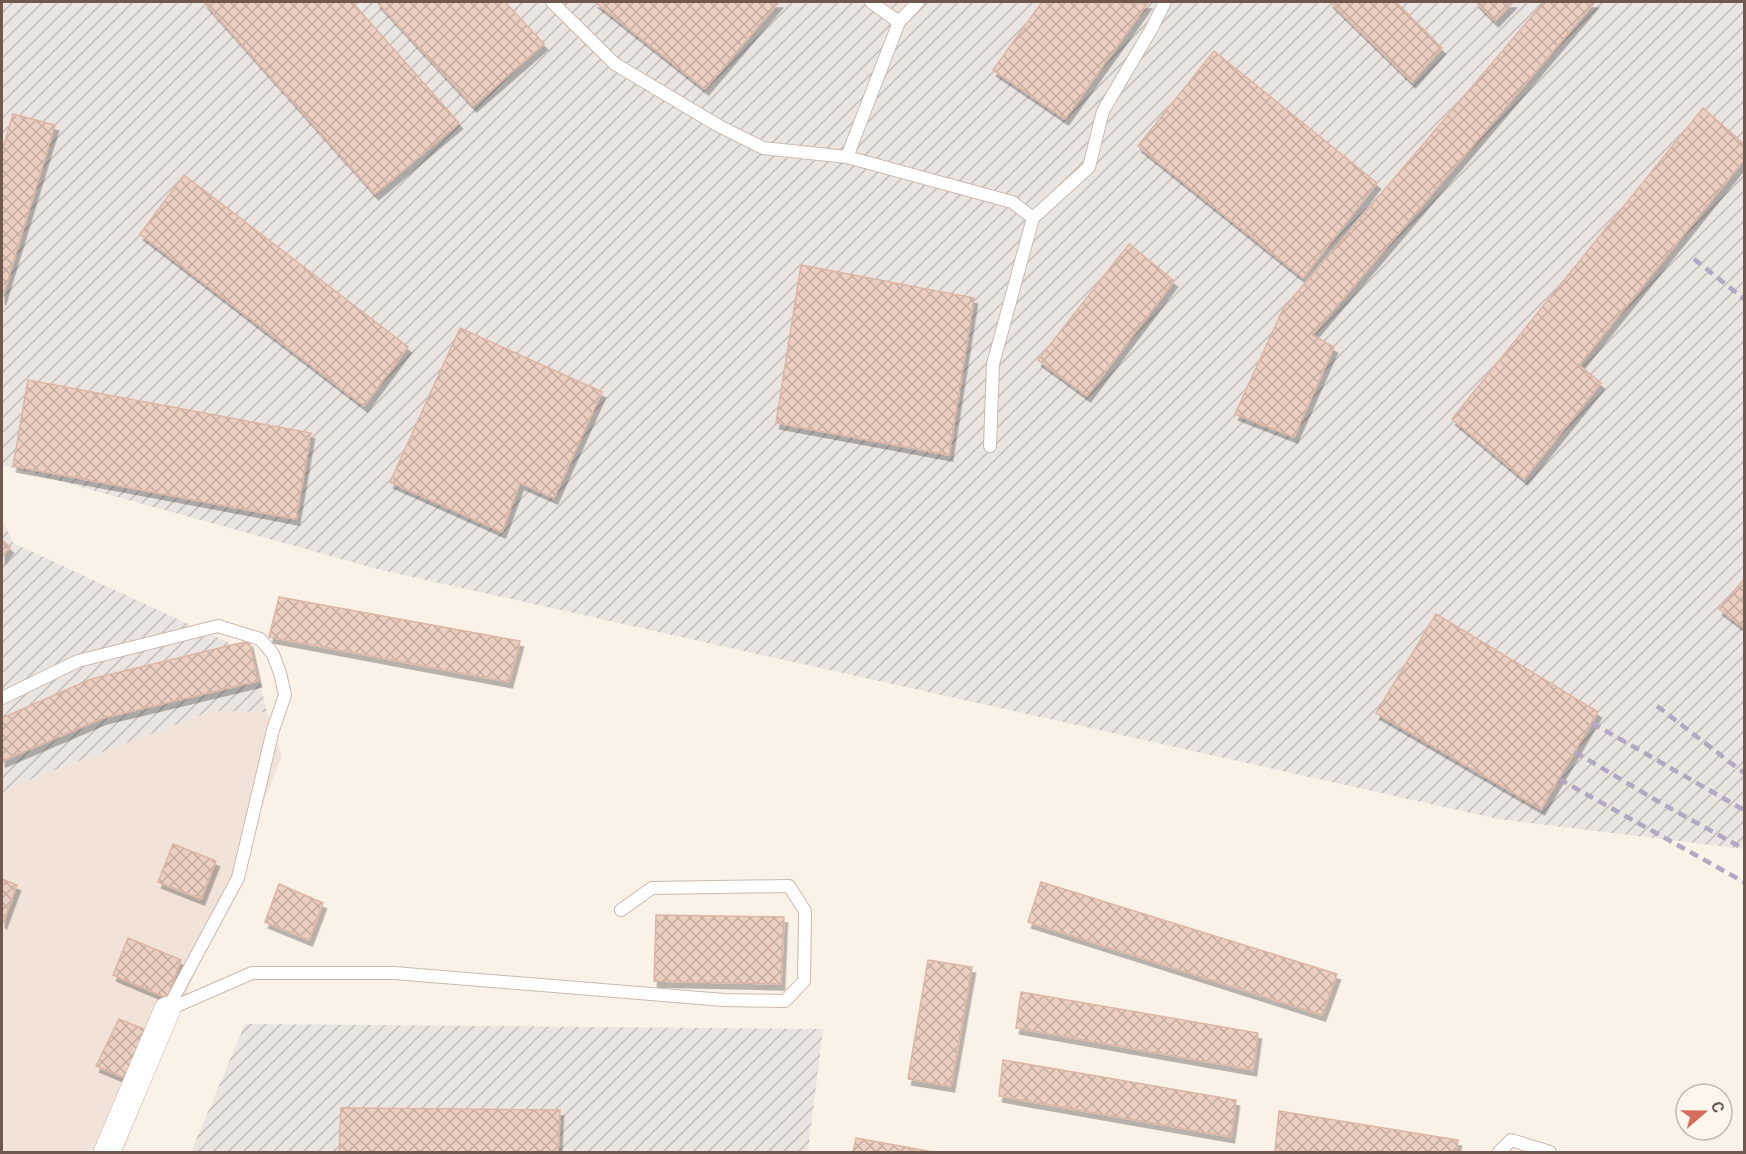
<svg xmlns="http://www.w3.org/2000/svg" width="1746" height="1154" font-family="Roboto,sans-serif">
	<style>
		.residential { fill: #f1e3d7 }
		.industrial { fill: url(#industrial-furrows) }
		.building { fill: url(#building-cross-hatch); stroke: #ddb5a4; stroke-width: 1.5; filter: url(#shadow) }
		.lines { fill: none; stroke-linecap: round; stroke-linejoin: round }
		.lane-casing { stroke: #cbb9af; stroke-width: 14 }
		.street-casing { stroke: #cbb9af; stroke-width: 27 }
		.lane { stroke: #fff; stroke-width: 12 }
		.street { stroke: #fff; stroke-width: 26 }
		.rail { stroke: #b3a7c2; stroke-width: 4.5; stroke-dasharray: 9 6; stroke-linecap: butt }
	</style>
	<defs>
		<pattern id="industrial-furrows" width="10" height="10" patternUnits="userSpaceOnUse" patternTransform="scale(1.5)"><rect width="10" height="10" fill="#ebe5e1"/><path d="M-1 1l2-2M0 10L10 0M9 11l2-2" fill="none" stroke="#c3bcb9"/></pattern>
		<pattern id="building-cross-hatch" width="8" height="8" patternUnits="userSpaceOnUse" patternTransform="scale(1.5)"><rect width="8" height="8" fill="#eccfc2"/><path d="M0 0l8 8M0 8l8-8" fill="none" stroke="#c4aba0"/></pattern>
		<filter id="shadow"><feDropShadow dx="3.5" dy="6" stdDeviation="0" flood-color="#0004"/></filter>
	</defs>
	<rect width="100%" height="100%" fill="#faf1e7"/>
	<path class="residential" d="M 211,711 L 267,712 L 282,756 L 123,1152 L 2,1152 L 2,797 L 13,786 Z"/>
	<g class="industrial">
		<path d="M 2,2 L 1744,2 L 1744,849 L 1498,819 L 381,570 L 2,465 Z"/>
		<path d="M 2,519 L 13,543 L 253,654 L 267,712 L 211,711 L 13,786 L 2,797 Z"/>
		<path d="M 245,1024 L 823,1029 L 808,1152 L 191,1152 Z"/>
	</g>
	<g class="building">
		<path d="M 204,2 L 352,2 L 459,123 L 375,194 Z"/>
		<path d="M 377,2 L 505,2 L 544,44 L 473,106 Z"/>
		<path d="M 595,2 L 779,2 L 705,89 Z"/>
		<path d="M 1042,2 L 1148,3 L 1065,119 L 993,70 Z"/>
		<path d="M 1330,2 L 1396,2 L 1442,48 L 1412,82 Z"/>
		<path d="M 1476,2 L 1513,2 L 1495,21 Z"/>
		<path d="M 1544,2 L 1595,2 L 1312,335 L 1334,347 L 1294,437 L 1235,414 L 1283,309 Z"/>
		<path d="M 1214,51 L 1377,183 L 1303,278 L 1138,146 Z"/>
		<path d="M 1703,108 L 1744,144 L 1744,160 L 1579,365 L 1601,383 L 1524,479 L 1452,419 Z"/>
		<path d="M 13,114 L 55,125 L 2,299 L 2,151 Z"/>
		<path d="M 184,175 L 408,347 L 364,406 L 140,234 Z"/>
		<path d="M 1129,244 L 1174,281 L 1087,396 L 1038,360 Z"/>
		<path d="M 801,265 L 974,298 L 949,455 L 776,423 Z"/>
		<path d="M 460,328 L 602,392 L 554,498 L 520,483 L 502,532 L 390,482 Z"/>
		<path d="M 28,380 L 311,433 L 296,519 L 13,466 Z"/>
		<path d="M 2,540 L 10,547 L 2,557 Z"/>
		<path d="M 1744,579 L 1744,628 L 1719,609 Z"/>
		<path d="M 279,597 L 520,641 L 509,682 L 269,637 Z"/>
		<path d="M 1436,614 L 1598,712 L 1541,809 L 1376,713 Z"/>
		<path d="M 249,641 L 258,681 L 103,718 L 2,761 L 2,718 L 91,679 Z"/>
		<path d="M 173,844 L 216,861 L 201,899 L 158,882 Z"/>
		<path d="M 2,879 L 17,885 L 3,923 L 2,922 Z"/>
		<path d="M 1041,882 L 1337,974 L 1322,1015 L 1028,922 Z"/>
		<path d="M 279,884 L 323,903 L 309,940 L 265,922 Z"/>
		<path d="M 656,915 L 784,917 L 781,984 L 654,981 Z"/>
		<path d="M 128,938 L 181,960 L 167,998 L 113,975 Z"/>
		<path d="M 928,960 L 972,967 L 951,1086 L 908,1079 Z"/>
		<path d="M 1021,992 L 1258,1033 L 1253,1070 L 1016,1028 Z"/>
		<path d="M 119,1019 L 153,1033 L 130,1080 L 96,1066 Z"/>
		<path d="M 1003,1060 L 1236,1100 L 1231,1137 L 999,1096 Z"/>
		<path d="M 341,1108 L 560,1110 L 558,1152 L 339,1152 Z"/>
		<path d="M 1279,1111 L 1458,1140 L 1456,1152 L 1275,1151 Z"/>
		<path d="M 856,1138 L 933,1152 L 853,1152 Z"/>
	</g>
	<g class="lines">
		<defs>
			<g id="lane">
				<path d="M 552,2 L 615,64 L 719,126 L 763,148 L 847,157 L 1012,202 L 1033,218 L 993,364 L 990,446"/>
				<path d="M 871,2 L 899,22"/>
				<path d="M 847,157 L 899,22 L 918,2"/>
				<path d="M 1033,218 L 1089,167 L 1103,111 L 1152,28 L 1165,2"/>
				<path d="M 2,698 L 78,661 L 218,626 L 260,639 L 273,654 L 280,673 L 285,695 L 273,730 L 238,878 L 167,1010"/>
				<path d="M 167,1010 L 252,973 L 394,973 L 724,1000 L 785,1001 L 804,981 L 805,911 L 789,886 L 652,888 L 621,910"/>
				<path d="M 1499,1152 L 1511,1140 L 1550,1152"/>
			</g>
			<path id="street" d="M 107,1152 L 167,1010"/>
		</defs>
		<use href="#lane" class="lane-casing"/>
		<use href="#street" class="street-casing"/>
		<use href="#lane" class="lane"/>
		<use href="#street" class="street"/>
		<g class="rail">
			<path d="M 1694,259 L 1744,299"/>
			<path d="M 1657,706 L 1744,773"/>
			<path d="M 1592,723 L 1744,810"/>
			<path d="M 1575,752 L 1659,802 L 1744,849"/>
			<path d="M 1559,779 L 1744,882"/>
		</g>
	</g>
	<rect width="1746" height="1154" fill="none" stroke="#71584f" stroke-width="6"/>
	<g transform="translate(1704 1112) rotate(70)"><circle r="28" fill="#fdf6ed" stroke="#c5b7ae" stroke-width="1.5"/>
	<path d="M0-4.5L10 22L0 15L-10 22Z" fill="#d66c5a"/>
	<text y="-9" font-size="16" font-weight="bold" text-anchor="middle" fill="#71584f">С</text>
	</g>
</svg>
